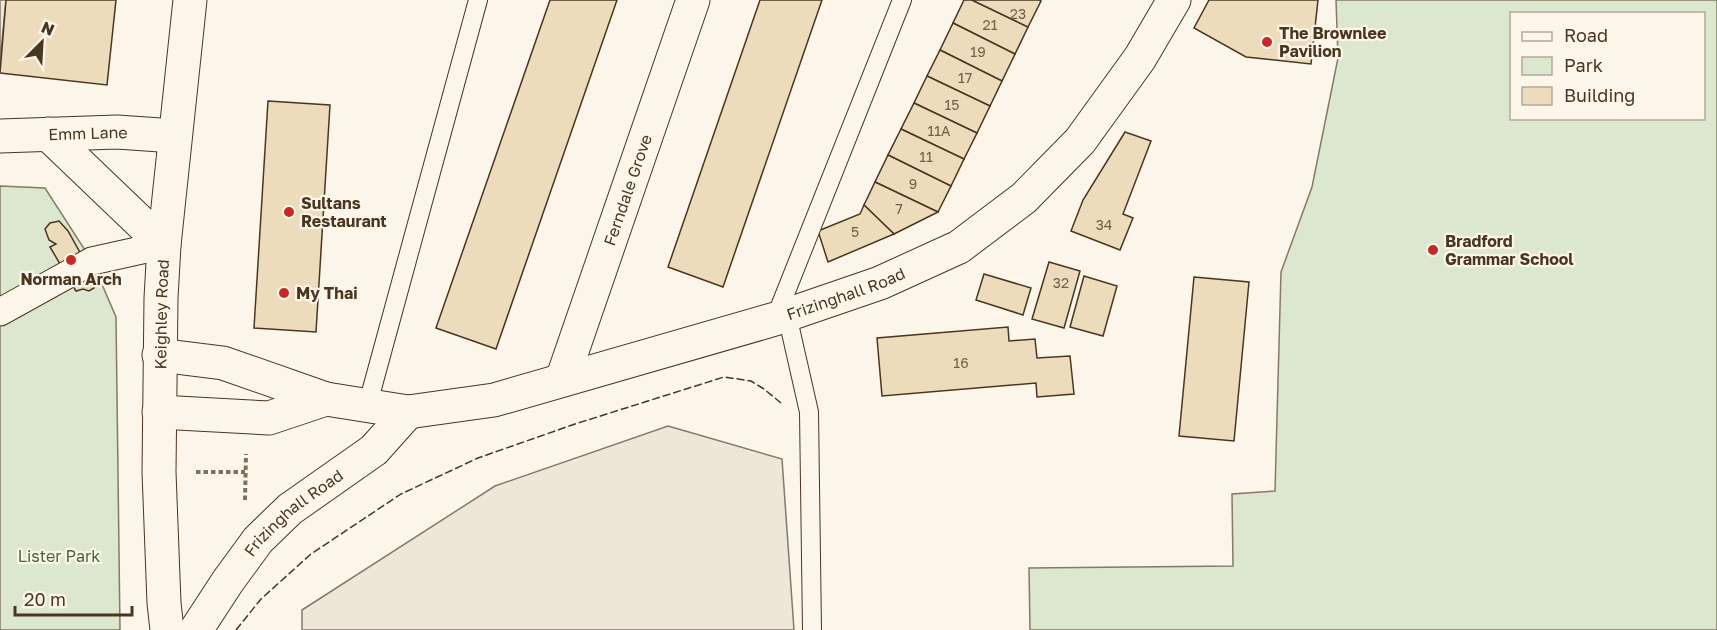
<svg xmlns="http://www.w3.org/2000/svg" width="1717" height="630" font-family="'Golos Text',sans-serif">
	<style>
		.green { fill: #dce7d0; stroke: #887966; stroke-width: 1.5; fill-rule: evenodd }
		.parking { fill: #ede7d9; stroke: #887966; stroke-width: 1.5 }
		.building { fill: #ecdcbc; stroke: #4a3520; stroke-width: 1.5 }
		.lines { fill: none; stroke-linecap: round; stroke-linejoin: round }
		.service-casing { stroke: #4a3520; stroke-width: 20 }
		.pedestrian-casing { stroke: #4a3520; stroke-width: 29 }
		.minor-casing { stroke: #4a3520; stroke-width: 35 }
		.tertiary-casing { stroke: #4a3520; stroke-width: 35 }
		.trunk-casing { stroke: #4a3520; stroke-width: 35 }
		.path { stroke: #7f6f5c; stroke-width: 4; stroke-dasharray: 4.5 3; stroke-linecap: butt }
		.service { stroke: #fbf6e9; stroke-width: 18 }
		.pedestrian { stroke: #fbf6e9; stroke-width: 27 }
		.minor { stroke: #fbf6e9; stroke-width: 33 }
		.tertiary { stroke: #fbf6e9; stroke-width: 33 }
		.trunk { stroke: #fbf6e9; stroke-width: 33 }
		.fence { stroke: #4a3520; stroke-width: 1.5; stroke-dasharray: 8 3; stroke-linecap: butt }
		.poi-dot { fill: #c62828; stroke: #fbf6e9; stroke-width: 2 }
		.labels { text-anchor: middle; stroke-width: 4.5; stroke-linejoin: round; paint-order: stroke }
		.number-label { font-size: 14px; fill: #725f47 }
		.poi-label { font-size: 16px; font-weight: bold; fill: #4a3520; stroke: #fbf6e9; text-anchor: start }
		.street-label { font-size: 16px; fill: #4a3520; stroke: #fbf6e9 }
		.park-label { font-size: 16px; fill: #436837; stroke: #fbf6e9 }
	</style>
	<rect width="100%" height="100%" fill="#fbf6e9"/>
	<g class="green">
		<path d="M 1336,0 L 1717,0 L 1717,630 L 1030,630 L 1029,568 L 1233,566 L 1232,494 L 1275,491 L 1281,272 L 1312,187 L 1338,58 ZM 1512,14 L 1704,14 L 1704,118 L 1512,118 Z"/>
		<path d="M 0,186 L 45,188 L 92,261 L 116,317 L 120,630 L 0,630 Z"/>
	</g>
	<g class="parking">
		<path d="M 0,0 L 6,0 L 0,63 Z"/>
		<path d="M 668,426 L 782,459 L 794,630 L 302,630 L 302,610 L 495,486 Z"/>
	</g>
	<g class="building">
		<path d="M 6,0 L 116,0 L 107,85 L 0,73 Z"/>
		<path d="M 550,0 L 617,0 L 496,349 L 436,328 Z"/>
		<path d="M 760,0 L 822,0 L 723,287 L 668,267 Z"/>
		<path d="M 964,0 L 972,0 L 1028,27 L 1015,54 L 953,23 Z"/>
		<path d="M 972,0 L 1039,0 L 1041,1 L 1028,27 Z"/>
		<path d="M 1209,0 L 1318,0 L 1311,64 L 1246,57 L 1194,28 Z"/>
		<path d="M 953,23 L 1015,54 L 1002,81 L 940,50 Z"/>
		<path d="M 940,50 L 1002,81 L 990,106 L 927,76 Z"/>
		<path d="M 927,76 L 990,106 L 977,133 L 914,103 Z"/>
		<path d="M 268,101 L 330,105 L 316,332 L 254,328 Z"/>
		<path d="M 914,103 L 977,133 L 964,159 L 901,129 Z"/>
		<path d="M 901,129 L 964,159 L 951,186 L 888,155 Z"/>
		<path d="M 1125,132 L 1151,141 L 1123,214 L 1133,218 L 1120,250 L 1071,231 L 1083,200 Z"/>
		<path d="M 888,155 L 951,186 L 938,212 L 875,182 Z"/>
		<path d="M 875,182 L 938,212 L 894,234 L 864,205 Z"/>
		<path d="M 864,205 L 894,234 L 828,262 L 818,231 L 860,214 Z"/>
		<path d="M 59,221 L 68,231 L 96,281 L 94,288 L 89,291 L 83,289 L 76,291 L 50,247 L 56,244 L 49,240 L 45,229 L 50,223 Z"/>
		<path d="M 1049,262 L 1080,271 L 1064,328 L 1032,319 Z"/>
		<path d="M 984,274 L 1031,288 L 1023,315 L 976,300 Z"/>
		<path d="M 1084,276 L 1117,286 L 1103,336 L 1070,327 Z"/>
		<path d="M 1194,277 L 1249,282 L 1234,441 L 1179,436 Z"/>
		<path d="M 1008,327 L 1009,341 L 1035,339 L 1037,358 L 1070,356 L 1074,394 L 1037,397 L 1036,383 L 882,396 L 877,338 Z"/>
	</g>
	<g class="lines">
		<defs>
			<g id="service">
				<path d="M 787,315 L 809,412 L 812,630"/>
				<path d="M 775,319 L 902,0"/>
				<path d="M 367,407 L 478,0"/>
			</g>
			<path id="pedestrian" d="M 0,312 L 92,261 L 164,245"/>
			<g id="minor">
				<path id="s1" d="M 562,380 L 693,0"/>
			</g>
			<g id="tertiary">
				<path id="s2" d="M 0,136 L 117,132 L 175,136"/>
				<path id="s3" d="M 159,355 L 223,363 L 326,399 L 408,412 L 494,400 L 775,319 L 880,283 L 959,247 L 1024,198 L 1080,141 L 1140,58 L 1174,0"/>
				<path d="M 159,412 L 269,418 L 326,399"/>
				<path id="s4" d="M 196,630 L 228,581 L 258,540 L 290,509 L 374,450 L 408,412"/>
			</g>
			<g id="trunk">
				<path d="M 48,134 L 164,245"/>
				<path id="s5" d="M 167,630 L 164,603 L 159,472 L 161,298 L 164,245 L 190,0"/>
			</g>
		</defs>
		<use href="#service" class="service-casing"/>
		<use href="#pedestrian" class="pedestrian-casing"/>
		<use href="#minor" class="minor-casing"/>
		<use href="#tertiary" class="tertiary-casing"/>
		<use href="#trunk" class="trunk-casing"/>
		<g class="path">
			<path d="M 196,472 L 245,472"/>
			<path d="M 245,500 L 246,454"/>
		</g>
		<use href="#service" class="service"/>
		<use href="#pedestrian" class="pedestrian"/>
		<use href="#minor" class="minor"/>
		<use href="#tertiary" class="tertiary"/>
		<use href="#trunk" class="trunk"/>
		<path class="fence" d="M 236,630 L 261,599 L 311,554 L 401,494 L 478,458 L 575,424 L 724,377 L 751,381 L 764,389 L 781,403"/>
	</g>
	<g class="poi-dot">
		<circle cx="1267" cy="42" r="6"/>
		<circle cx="289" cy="212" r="6"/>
		<circle cx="1433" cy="250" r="6"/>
		<circle cx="71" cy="260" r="6"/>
		<circle cx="284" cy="293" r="6"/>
	</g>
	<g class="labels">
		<g class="number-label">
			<text x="1018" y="19">23</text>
			<text x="990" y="30">21</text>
			<text x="978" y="57">19</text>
			<text x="965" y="83">17</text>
			<text x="952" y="110">15</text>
			<text x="939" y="136">11A</text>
			<text x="926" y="162">11</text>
			<text x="913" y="189">9</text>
			<text x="899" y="214">7</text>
			<text x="1104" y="230">34</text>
			<text x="855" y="237">5</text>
			<text x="1061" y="288">32</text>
			<text x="961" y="368">16</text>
		</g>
		<g class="poi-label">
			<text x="1279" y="39">The Brownlee<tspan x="1279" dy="18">Pavilion</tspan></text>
			<text x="301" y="209">Sultans<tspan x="301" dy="18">Restaurant</tspan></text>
			<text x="1445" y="247">Bradford<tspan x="1445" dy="18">Grammar School</tspan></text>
			<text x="71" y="285" text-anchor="middle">Norman Arch</text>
			<text x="296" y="299">My Thai</text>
		</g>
		<g class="street-label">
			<text dy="6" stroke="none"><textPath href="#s2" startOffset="88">Emm Lane</textPath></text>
			<text dy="6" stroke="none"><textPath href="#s1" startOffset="201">Ferndale Grove</textPath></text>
			<text dy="6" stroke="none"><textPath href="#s3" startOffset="711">Frizinghall Road</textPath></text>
			<text dy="6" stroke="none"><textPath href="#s5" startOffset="316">Keighley Road</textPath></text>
			<text dy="6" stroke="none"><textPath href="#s4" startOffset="154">Frizinghall Road</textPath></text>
		</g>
		<g class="park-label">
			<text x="59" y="562">Lister Park</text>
		</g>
	</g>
	<rect x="1510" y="12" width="195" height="108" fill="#fbf6e9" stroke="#b4a999" stroke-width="1.5"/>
	<rect x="1522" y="32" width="30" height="9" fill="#fbf6e9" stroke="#b4a999" stroke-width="1.5"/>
	<text x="1564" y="42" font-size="18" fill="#4a3520">Road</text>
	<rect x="1522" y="57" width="30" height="18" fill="#dce7d0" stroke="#b4a999" stroke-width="1.5"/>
	<text x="1564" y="72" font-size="18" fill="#4a3520">Park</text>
	<rect x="1522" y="87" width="30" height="18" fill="#ecdcbc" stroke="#b4a999" stroke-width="1.5"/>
	<text x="1564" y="102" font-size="18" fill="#4a3520">Building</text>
	<g transform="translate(42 42) rotate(24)" stroke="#fbf6e9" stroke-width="4.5" paint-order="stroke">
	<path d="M0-4.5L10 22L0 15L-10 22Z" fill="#4a3520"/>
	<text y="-9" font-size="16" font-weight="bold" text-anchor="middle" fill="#4a3520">N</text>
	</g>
	<path d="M15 606v9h117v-9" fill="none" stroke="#4a3520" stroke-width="3"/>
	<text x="24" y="606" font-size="18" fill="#4a3520" stroke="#fbf6e9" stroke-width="4.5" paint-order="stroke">20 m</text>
</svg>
